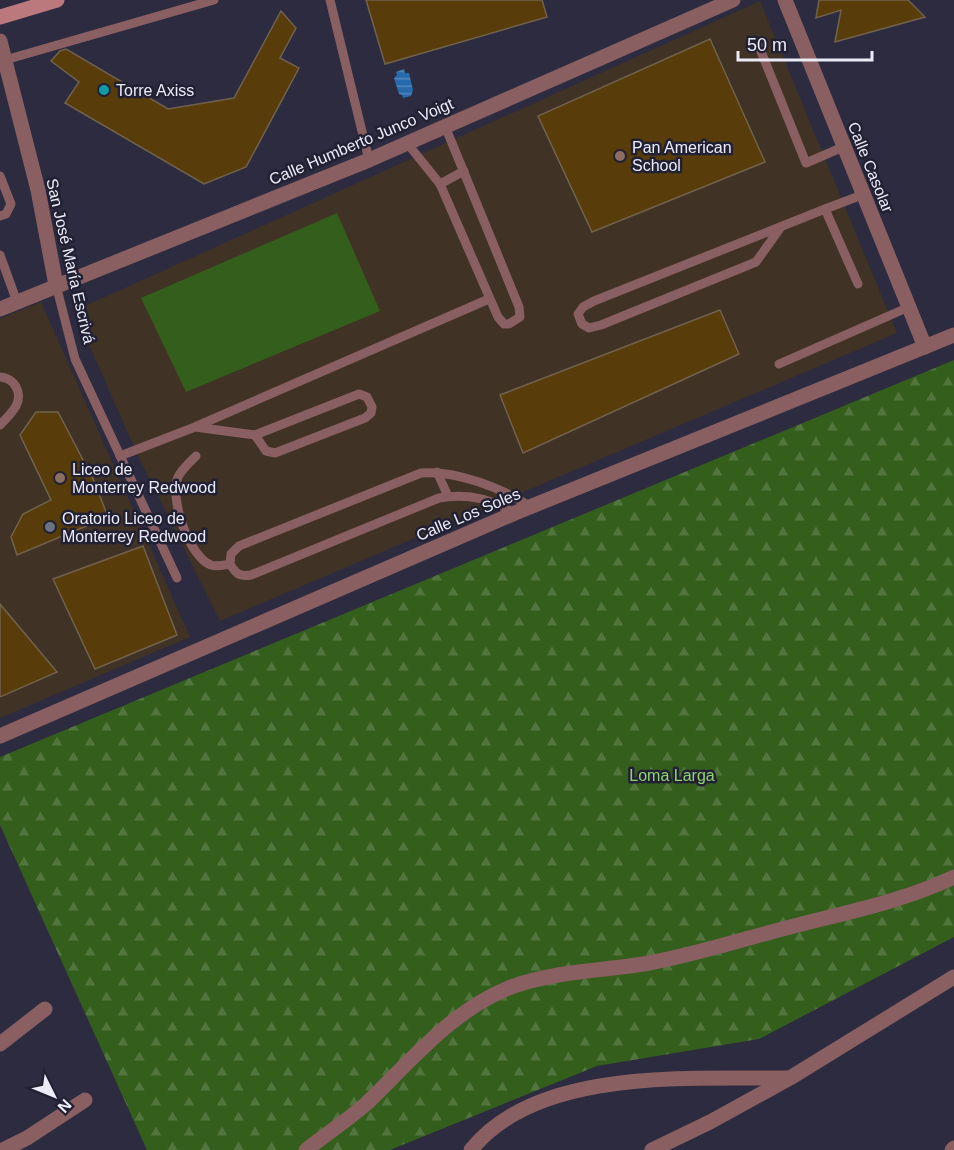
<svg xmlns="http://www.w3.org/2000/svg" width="954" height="1150" font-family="Arial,sans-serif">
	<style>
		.education { fill: #403225 }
		.forest { fill: url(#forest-firs) }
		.pitch { fill: #345e1c }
		.water { fill: url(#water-rules) }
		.building { fill: #583c09; stroke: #71624e; stroke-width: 1.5 }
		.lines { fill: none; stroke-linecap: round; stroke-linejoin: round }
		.lane { stroke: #895f61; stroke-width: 9 }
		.street { stroke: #895f61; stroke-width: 15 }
		.secondary { stroke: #bc797d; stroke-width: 15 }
		.culture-dot { fill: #0f9aa8; stroke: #222134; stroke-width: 2 }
		.education-dot { fill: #8d6e63; stroke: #222134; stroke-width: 2 }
		.worship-dot { fill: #6b7280; stroke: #222134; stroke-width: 2 }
		.labels { text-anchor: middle; stroke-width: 5; stroke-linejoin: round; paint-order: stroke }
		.poi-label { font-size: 16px; fill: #ececf9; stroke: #222134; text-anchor: start }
		.street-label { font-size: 16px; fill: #ececf9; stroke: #222134 }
		.park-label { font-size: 16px; fill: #8fd46d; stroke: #222134 }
	</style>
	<defs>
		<pattern id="forest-firs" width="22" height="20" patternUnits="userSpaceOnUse" patternTransform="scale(1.5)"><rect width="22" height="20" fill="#345e1c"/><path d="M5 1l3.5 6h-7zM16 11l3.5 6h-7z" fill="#52753e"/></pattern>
		<pattern id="water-rules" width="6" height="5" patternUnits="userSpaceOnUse" patternTransform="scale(1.5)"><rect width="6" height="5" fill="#286bac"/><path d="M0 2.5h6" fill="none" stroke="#5287bc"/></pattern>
	</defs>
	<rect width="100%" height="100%" fill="#2c2b3f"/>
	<g class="education">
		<path d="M 760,1 L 897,333 L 220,621 L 140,460 L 74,311 Z"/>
		<path d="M 41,302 L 190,637 L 0,718 L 0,319 Z"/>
	</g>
	<path class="forest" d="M 954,360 L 954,937 L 759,1039 L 597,1066 L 390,1150 L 147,1150 L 0,825 L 0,757 Z"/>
	<path class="pitch" d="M 337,213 L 380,311 L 186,392 L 141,298 Z"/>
	<path class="water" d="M 404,69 L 405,73 L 409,73 L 413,90 L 411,96 L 403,98 L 402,95 L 399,94 L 394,78 L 397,75 L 396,72 Z"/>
	<g class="building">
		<path d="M 366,0 L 542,0 L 547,17 L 385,64 Z"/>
		<path d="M 819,0 L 908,0 L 925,17 L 835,42 L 841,10 L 816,18 Z"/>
		<path d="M 281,11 L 296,28 L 280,58 L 299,68 L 246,167 L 204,184 L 65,103 L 79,82 L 51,61 L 60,51 L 66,49 L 168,109 L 234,98 Z"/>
		<path d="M 710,39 L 765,162 L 592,232 L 538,116 Z"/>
		<path d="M 720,310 L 739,354 L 523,453 L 500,395 Z"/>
		<path d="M 36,412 L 58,412 L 94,481 L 108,517 L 17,555 L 11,537 L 23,514 L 51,500 L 20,435 Z"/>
		<path d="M 143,546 L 177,635 L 95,669 L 53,579 Z"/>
		<path d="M 0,604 L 57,672 L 0,697 Z"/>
	</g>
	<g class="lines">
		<g class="lane">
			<path d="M 330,0 L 369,160"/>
			<path d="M 758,44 L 806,163 L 843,147"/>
			<path d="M 5,60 L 214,0"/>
			<path d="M 407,143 L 440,184 L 498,317 L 504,324 L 509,324 L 520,317 L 519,307 L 445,126"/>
			<path d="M 0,176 L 11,204 L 6,214 L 0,216"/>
			<path d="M 440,184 L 464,171"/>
			<path d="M 825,209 L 858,284"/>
			<path d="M 781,227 L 756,262 L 601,325 L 589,328 L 582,324 L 578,314 L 583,307 L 594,301 L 825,209 L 862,195"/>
			<path d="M 0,255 L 17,302"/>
			<path d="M 56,285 L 75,359 L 177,578"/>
			<path d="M 779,364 L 909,307"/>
			<path d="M 0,377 C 14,378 23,392 16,406 C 12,413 6,419 0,425"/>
			<path d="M 197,426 L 489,299"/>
			<path d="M 120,456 L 195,427 L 255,435 L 359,394 L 367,397 L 372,407 L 371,413 L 365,418 L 275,453 L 266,451 L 255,435"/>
			<path d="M 196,456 C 190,462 182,469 178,477 C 169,498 189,557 211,565 C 217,567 224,565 230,564"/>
			<path d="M 437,472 L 448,496"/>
			<path d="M 515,513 C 492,499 466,493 439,498 L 251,575 C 240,577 236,574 230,564 L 231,554 L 239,546 L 421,473 C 456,470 502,488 531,507"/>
		</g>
		<g class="street">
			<path d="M 785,0 L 925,347"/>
			<path d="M 0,41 L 38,190 L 56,285"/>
			<path d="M 0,309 L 369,160 L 733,0"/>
			<path d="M 0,736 L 515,513 L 954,335"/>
			<path d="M 0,1044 L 45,1009"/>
			<path d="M 3,1150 L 27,1138 L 85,1100"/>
			<path d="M 306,1150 C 326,1134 348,1120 367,1103 C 411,1061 452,1010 511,987 C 554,971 604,971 649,963 C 698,954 746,938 794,926 C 848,912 904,901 954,877"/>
			<path d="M 471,1150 C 537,1067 691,1079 787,1078"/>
			<path d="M 652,1150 L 710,1122 L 790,1078 L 954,977"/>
			<path d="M 952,1150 L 954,1148"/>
		</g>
		<path class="secondary" d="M 0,17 L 57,0"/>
	</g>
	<circle class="culture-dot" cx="104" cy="90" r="6"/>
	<g class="education-dot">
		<circle cx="620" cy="156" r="6"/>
		<circle cx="60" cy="478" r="6"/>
	</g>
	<circle class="worship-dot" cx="50" cy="527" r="6"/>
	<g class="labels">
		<g class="poi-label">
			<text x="116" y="96">Torre Axiss</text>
			<text x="632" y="153">Pan American<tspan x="632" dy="18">School</tspan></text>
			<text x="72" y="475">Liceo de<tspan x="72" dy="18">Monterrey Redwood</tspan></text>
			<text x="62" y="524">Oratorio Liceo de<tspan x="62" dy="18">Monterrey Redwood</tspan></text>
		</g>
		<g class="street-label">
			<text transform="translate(361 141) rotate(-23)" y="6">Calle Humberto Junco Voigt</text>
			<text transform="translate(871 167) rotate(68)" y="6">Calle Casolar</text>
			<text transform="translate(71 261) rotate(77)" y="6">San José María Escrivá</text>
			<text transform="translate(468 514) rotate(-23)" y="6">Calle Los Soles</text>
		</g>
		<g class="park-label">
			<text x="672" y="781">Loma Larga</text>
		</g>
	</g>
	<g transform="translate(54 1096) rotate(133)" stroke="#222134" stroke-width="4.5" paint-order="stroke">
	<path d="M0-4.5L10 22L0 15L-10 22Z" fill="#ececf9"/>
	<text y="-9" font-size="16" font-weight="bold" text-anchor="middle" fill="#ececf9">N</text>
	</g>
	<path d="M738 51v9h134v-9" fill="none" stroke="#ececf9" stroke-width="3"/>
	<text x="747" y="51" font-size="18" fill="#ececf9" stroke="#222134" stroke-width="4.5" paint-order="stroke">50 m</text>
</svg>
